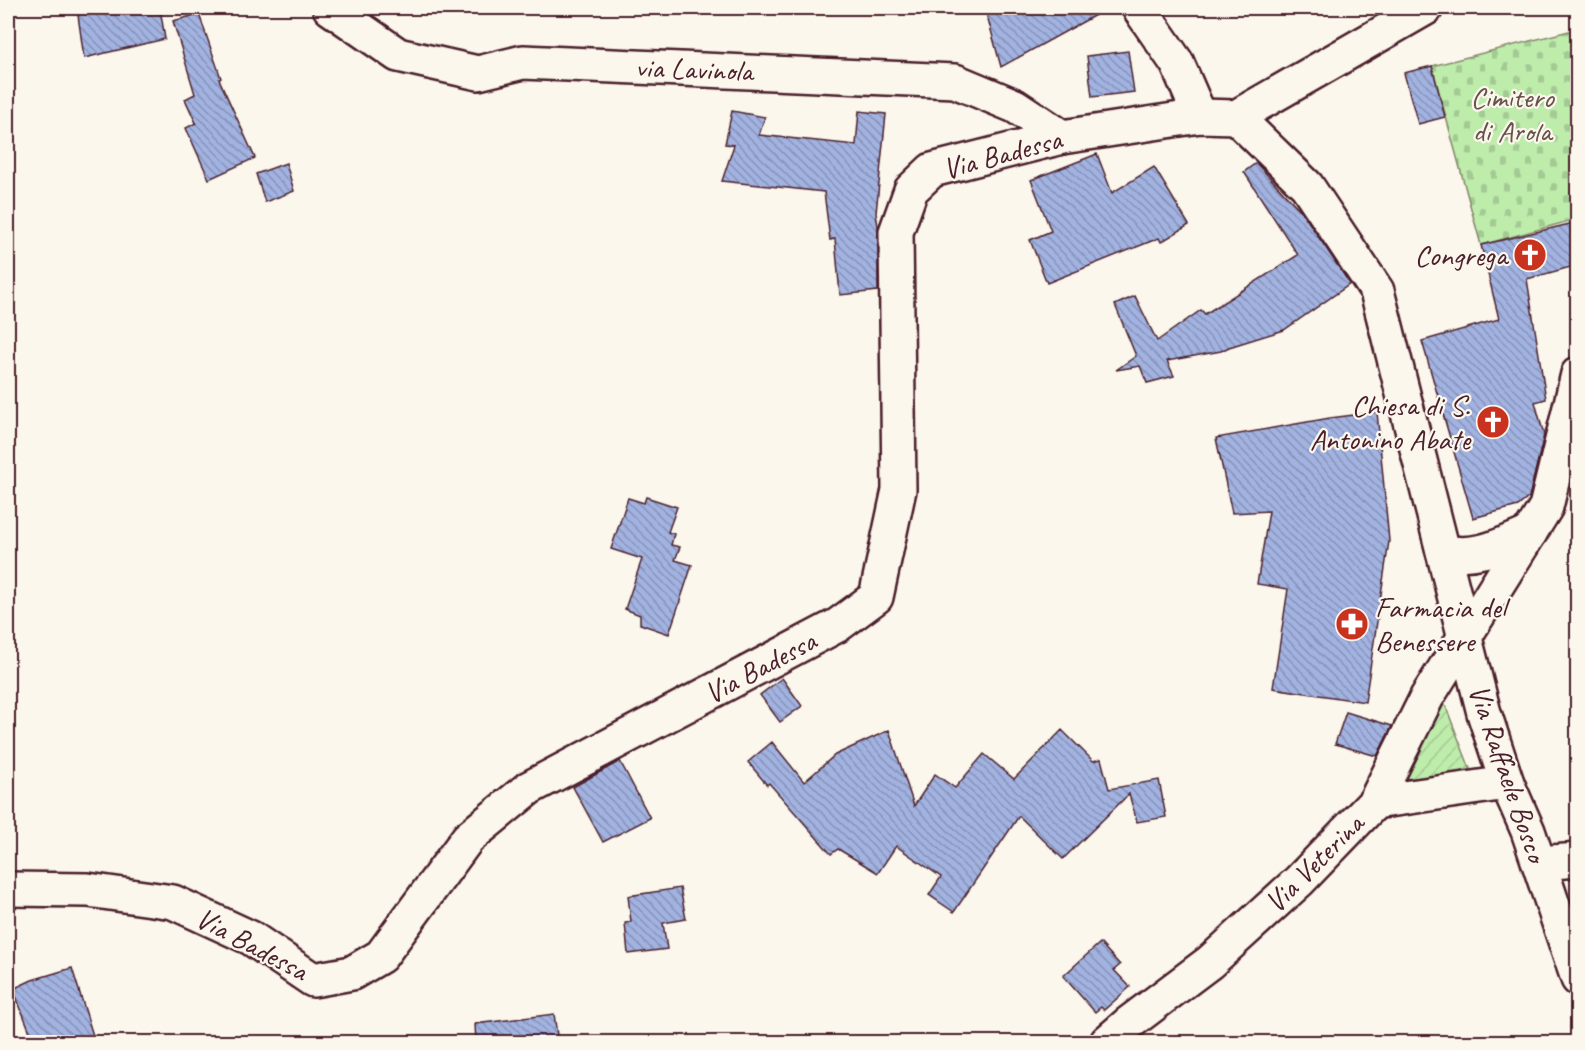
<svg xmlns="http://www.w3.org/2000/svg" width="1585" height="1050" font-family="Caveat,sans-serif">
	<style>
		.cemetery { fill: url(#cemetery-stones); stroke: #84866b; stroke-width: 1.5 }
		.garden { fill: url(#garden-furrows); stroke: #84866b; stroke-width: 1.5 }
		.building { fill: url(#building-back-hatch); stroke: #4a1f2b; stroke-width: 1.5 }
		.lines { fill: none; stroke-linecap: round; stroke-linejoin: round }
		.minor-casing { stroke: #4a1f2b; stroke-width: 38 }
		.minor { stroke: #fbf7ec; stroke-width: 33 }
		.labels { text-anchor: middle; stroke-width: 4.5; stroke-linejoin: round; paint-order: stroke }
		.street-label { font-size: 30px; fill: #4a1f2b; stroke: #fbf7ec }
		.park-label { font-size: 30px; fill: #67524b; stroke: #fbf7ec }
		.poi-label { font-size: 30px; fill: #4a1f2b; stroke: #fbf7ec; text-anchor: end }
	</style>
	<defs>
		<pattern id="cemetery-stones" width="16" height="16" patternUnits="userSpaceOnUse" patternTransform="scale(1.5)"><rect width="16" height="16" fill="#bdecab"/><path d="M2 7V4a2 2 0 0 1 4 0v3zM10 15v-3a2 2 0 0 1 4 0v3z" fill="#a4ca93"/></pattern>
		<pattern id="garden-furrows" width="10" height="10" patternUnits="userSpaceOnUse" patternTransform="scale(1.5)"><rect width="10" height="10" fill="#bdecab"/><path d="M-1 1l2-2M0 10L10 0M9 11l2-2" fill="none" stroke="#a4ca93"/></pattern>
		<pattern id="building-back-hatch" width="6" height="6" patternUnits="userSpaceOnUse" patternTransform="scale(1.5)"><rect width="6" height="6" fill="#a2b3e1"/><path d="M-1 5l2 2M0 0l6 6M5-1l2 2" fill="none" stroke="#8691b7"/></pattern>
	</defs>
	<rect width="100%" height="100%" fill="#fbf7ec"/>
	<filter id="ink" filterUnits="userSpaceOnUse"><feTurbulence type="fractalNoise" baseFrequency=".0167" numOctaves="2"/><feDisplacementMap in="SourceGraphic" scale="12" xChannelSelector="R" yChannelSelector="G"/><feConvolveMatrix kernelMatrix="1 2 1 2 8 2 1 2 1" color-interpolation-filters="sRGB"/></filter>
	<g filter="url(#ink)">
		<path class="cemetery" d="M 1577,29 L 1577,219 L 1481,245 L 1432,66 Z"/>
		<path class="garden" d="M 1444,702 L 1474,779 L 1387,792 L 1434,705 Z"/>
		<g class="building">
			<path d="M 77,8 L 160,8 L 165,39 L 84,58 Z"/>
			<path d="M 985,8 L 1108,8 L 1001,67 Z"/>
			<path d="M 199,14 L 221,78 L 219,79 L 255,158 L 209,179 L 186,128 L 196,123 L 185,99 L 195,94 L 173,21 Z"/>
			<path d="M 1128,51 L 1134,92 L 1092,97 L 1087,56 Z"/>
			<path d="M 1432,66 L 1445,117 L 1418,124 L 1404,73 Z"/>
			<path d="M 732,111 L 765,117 L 759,135 L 856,145 L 859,111 L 886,114 L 876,213 L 878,226 L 878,291 L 840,295 L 835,239 L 830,240 L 824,192 L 722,181 L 734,145 L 725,144 Z"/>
			<path d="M 1097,154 L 1112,193 L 1154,167 L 1189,225 L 1161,242 L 1159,238 L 1047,283 L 1030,240 L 1051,231 L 1031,180 Z"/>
			<path d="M 286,163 L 294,191 L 265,202 L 256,174 Z"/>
			<path d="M 1256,163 L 1302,212 L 1350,284 L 1284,330 L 1229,347 L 1221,351 L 1167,361 L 1174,376 L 1147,383 L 1140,366 L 1116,370 L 1136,356 L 1115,305 L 1135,296 L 1157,341 L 1201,310 L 1205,314 L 1298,255 L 1244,172 Z"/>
			<path d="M 1578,222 L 1578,265 L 1527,279 L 1546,399 L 1535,402 L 1544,435 L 1529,497 L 1518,506 L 1473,518 L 1422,341 L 1499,319 L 1481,245 Z"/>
			<path d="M 1377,412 L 1389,541 L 1365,702 L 1273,688 L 1288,589 L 1257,584 L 1269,511 L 1232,513 L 1216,438 L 1330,418 Z"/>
			<path d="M 646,497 L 677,507 L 668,532 L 674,534 L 671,545 L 680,547 L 675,560 L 692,565 L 669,634 L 640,624 L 640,615 L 625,609 L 642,559 L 611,549 L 628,498 L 644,503 Z"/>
			<path d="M 782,678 L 802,706 L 780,722 L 760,695 Z"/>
			<path d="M 1346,712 L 1392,726 L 1377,756 L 1335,744 Z"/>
			<path d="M 889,730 L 914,806 L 935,774 L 955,788 L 984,754 L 1014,779 L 1062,730 L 1093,761 L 1101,759 L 1109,789 L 1159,780 L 1166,817 L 1137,822 L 1129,794 L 1063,859 L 1019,816 L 954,912 L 929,895 L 941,877 L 896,846 L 878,873 L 838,849 L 831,854 L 769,783 L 767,785 L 748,762 L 772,742 L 804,782 L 835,755 Z"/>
			<path d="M 620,761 L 650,818 L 603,842 L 573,787 Z"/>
			<path d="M 680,888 L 686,919 L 663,923 L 667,949 L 628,954 L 625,923 L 631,922 L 628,896 Z"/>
			<path d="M 1100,943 L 1120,965 L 1114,970 L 1130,987 L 1104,1010 L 1101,1007 L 1095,1012 L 1063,976 Z"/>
			<path d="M 72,968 L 95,1042 L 34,1042 L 13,989 L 32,980 Z"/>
			<path d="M 554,1014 L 558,1042 L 476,1042 L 475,1024 Z"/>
		</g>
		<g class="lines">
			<defs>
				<g id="minor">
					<path d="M 330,8 L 398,55 L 478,73 L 523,62 L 955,81 L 1015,106 L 1062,137"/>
					<path d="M 1139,8 L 1177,63 L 1200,116"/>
					<path d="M 1236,117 L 1307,186 L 1377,291 L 1484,713 L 1507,783 L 1528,831 L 1578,979"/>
					<path d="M 1236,117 L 1426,8"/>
					<path d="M 1443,551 C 1474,560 1502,545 1530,533"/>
					<path d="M 1375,802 L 1507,783"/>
					<path d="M 1539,863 L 1578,860"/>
					<path d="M 8,889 L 88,890 L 173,902 L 251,938 L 313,980 L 352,973 L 381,956 L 468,838 L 529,788 L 838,625 L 876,597 L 899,490 L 896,232 L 911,190 L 932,170 L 1062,137 L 1200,116 L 1236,117"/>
					<path d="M 1107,1042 L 1129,1023 L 1210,962 L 1299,881 L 1375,802 L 1427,697 L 1546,507 L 1578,374"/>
				</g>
			</defs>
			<use href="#minor" class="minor-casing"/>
			<use href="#minor" class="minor"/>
		</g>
	</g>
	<defs>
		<symbol id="church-disc" viewBox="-11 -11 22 22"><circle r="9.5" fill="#c8321e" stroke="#fbf7ec"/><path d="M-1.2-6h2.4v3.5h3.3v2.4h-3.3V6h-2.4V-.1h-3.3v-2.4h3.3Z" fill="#fff"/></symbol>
		<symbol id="pharmacy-disc" viewBox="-11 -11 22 22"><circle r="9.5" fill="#c8321e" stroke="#fbf7ec"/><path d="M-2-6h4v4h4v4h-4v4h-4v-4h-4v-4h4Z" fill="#fff"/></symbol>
	</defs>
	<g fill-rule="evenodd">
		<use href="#church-disc" x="1511" y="236" width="38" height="38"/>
		<use href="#church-disc" x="1474" y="403" width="38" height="38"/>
		<use href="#pharmacy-disc" x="1333" y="605" width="38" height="38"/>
	</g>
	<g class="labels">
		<g class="street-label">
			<text transform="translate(694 69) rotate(2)" y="10">via Lavinola</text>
			<text transform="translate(1002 154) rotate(-15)" y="10">Via Badessa</text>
			<text transform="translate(760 667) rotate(-28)" y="10">Via Badessa</text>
			<text transform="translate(1508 773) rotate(71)" y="10">Via Raffaele Bosco</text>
			<text transform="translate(1314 863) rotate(-45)" y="10">Via Veterina</text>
			<text transform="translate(252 944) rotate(28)" y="10">Via Badessa</text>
		</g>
		<g class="park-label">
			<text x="1512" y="107">Cimitero<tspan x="1512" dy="34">di Arola</tspan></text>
		</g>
		<g class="poi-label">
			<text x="1507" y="265">Congrega</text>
			<text x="1470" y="415">Chiesa di S.<tspan x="1470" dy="34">Antonino Abate</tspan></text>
			<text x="1375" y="617" text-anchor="start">Farmacia del<tspan x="1375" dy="34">Benessere</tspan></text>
		</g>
	</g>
	<rect width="1585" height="1050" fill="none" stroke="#fbf7ec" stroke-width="30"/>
	<rect x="15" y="15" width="1555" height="1020" fill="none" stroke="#4a1f2b" stroke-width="2" filter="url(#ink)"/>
</svg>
